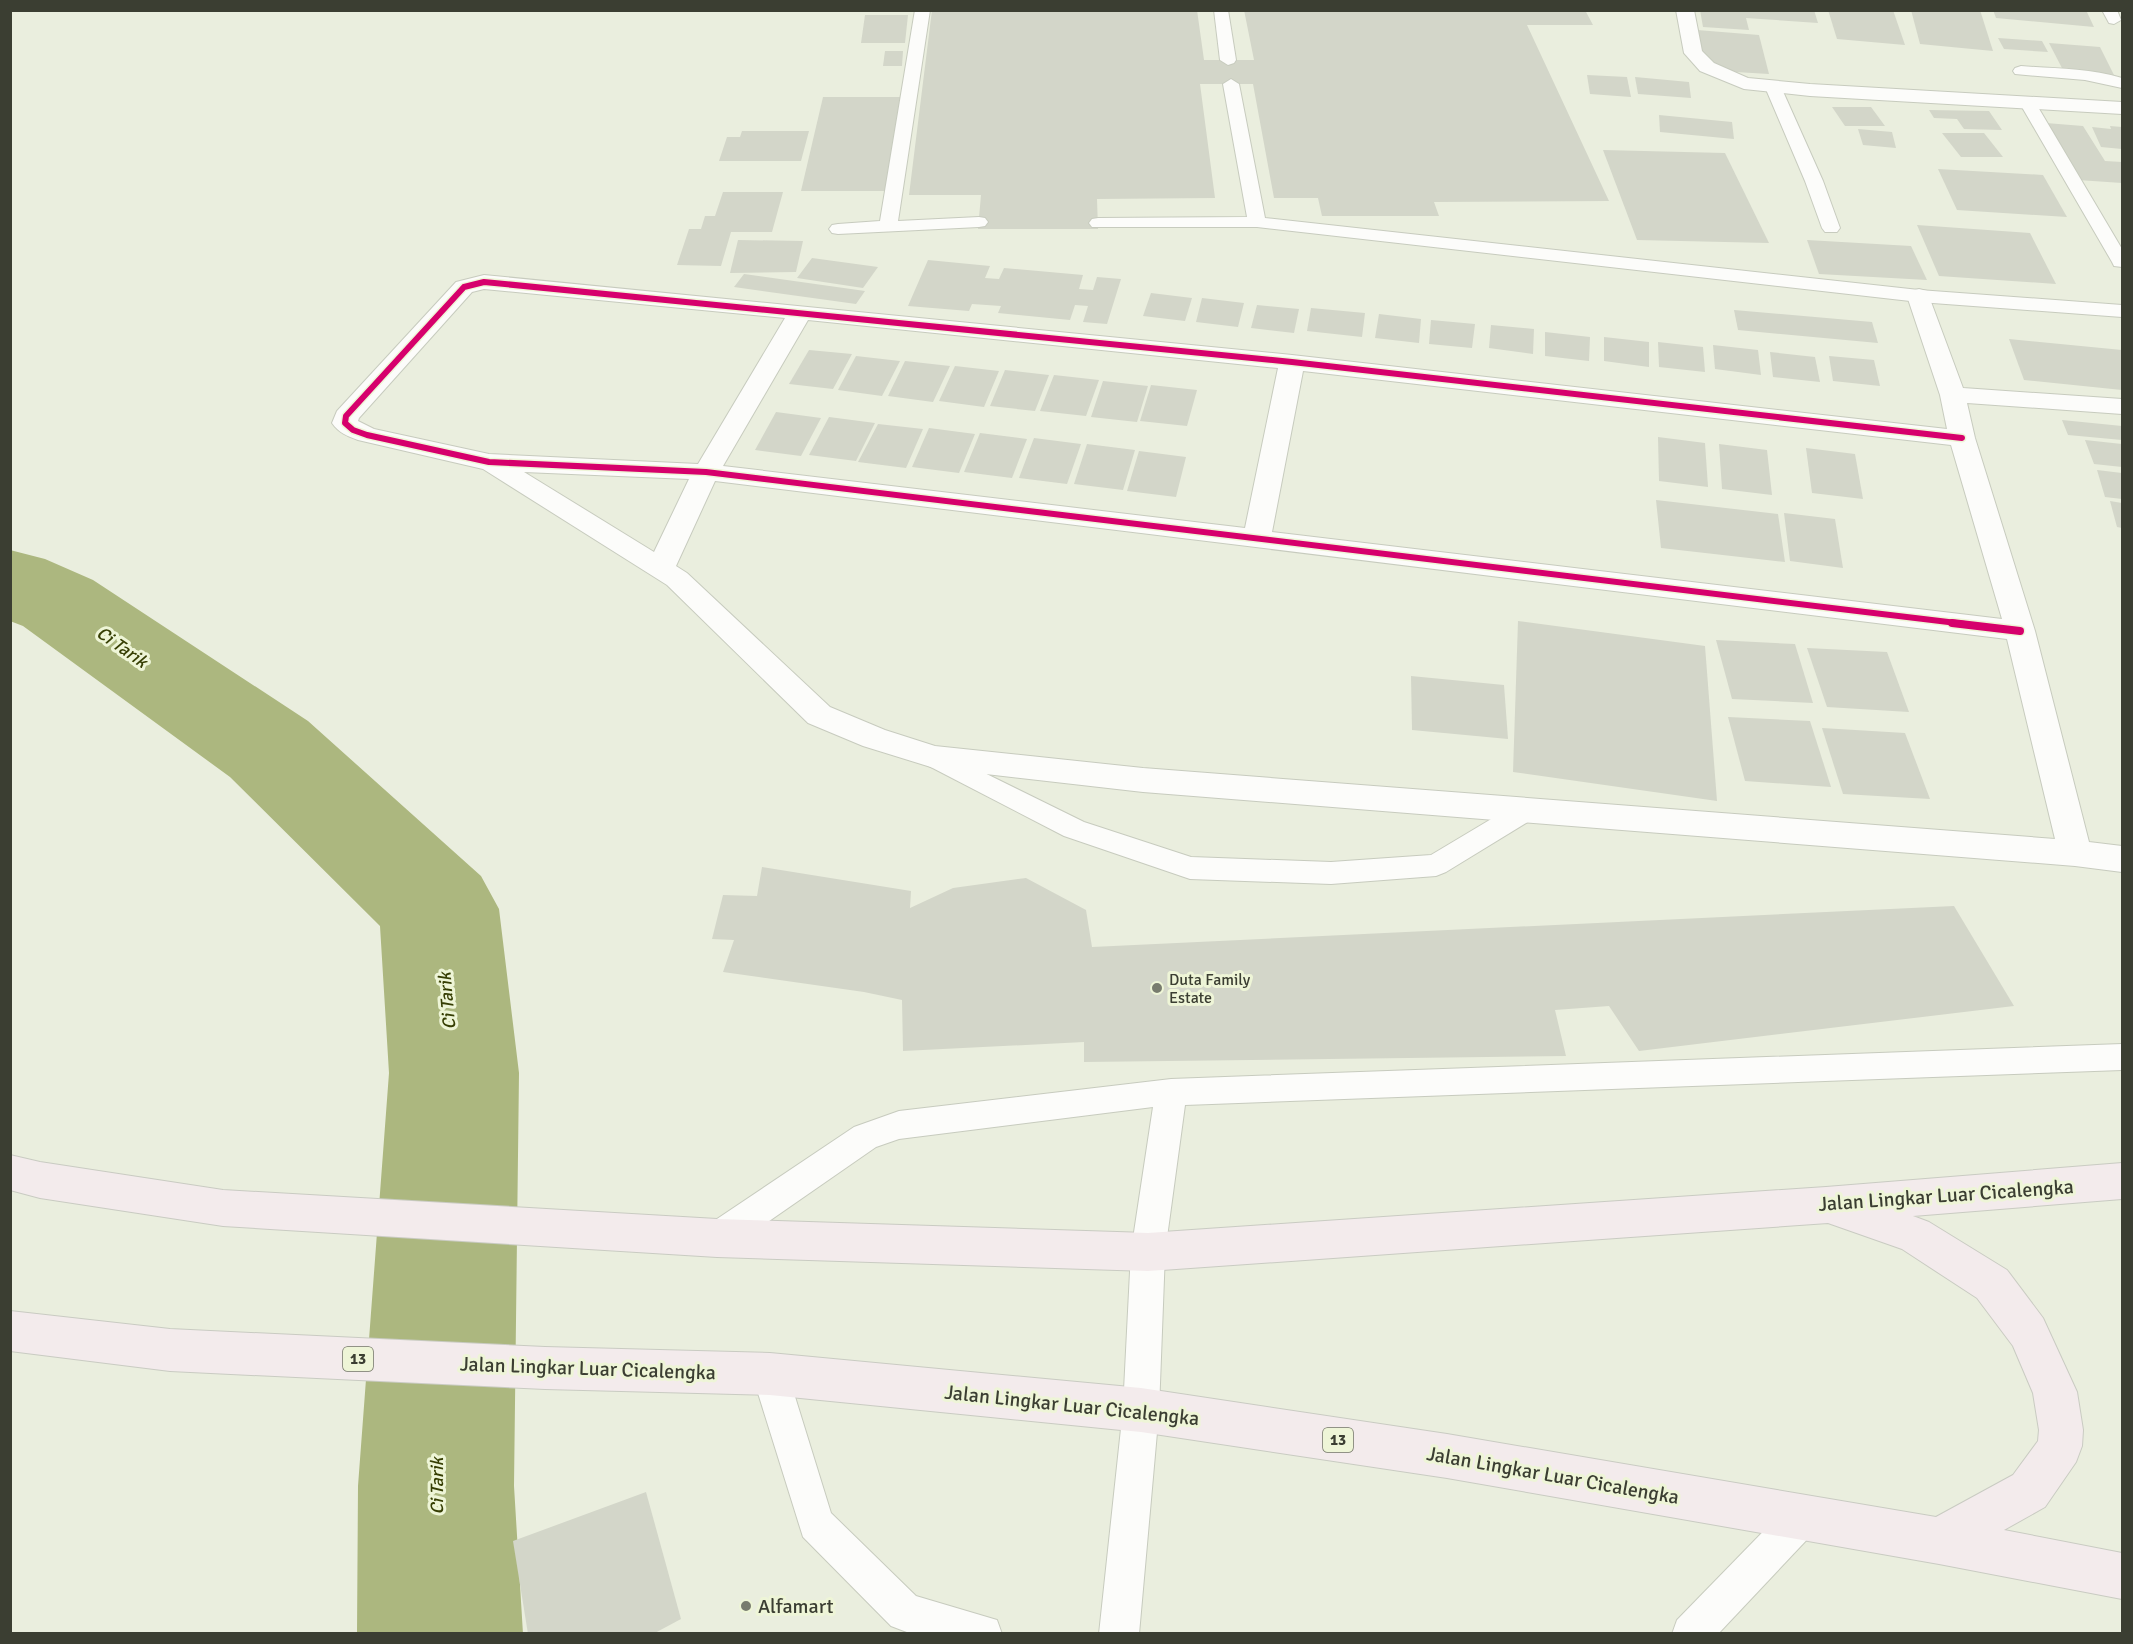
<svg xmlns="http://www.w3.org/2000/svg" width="2133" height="1644" font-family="Signika,sans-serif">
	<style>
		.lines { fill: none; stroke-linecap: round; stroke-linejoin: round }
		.river { fill: #acb77f; fill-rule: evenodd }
		.building { fill: #d3d6c9 }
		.lane-casing { stroke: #c7cbbe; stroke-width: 2 }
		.street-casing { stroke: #c7cbbe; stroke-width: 2 }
		.highway-casing { stroke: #c9cbc2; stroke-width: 2 }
		.lane { fill: #fcfcfa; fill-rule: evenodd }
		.street { fill: #fcfcfa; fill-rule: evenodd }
		.highway { fill: #f3ebec; fill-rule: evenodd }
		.cycleway-far1-casing { stroke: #eef5d7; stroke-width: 9 }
		.cycleway-casing { stroke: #eef5d7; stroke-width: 11 }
		.cycleway-far1 { stroke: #d6006c; stroke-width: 6 }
		.cycleway { stroke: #d6006c; stroke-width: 8 }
		.poi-dot { fill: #787c6e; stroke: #eef5d7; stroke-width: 2 }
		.labels { text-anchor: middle; stroke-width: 6; stroke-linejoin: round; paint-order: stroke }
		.shield { fill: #eef5d7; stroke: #717564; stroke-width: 1.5 }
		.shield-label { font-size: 15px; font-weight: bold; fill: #3b3e32 }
		.poi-label { font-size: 16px; fill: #3b3e32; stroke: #eef5d7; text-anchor: start }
		.water-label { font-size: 18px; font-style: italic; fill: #363e03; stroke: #eef5d7 }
		.near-street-label { font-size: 20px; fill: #3b3e32; stroke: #eef5d7 }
		.near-poi-label { font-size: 20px; fill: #3b3e32; stroke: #eef5d7; text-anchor: start }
	</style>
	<rect width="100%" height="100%" fill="#eaeede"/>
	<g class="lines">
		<path class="river" d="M 10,550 L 45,559 L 93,580 L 308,721 L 481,876 L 499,909 L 519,1073 L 514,1486 L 523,1634 L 357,1634 L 358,1486 L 389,1073 L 380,926 L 230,777 L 23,626 L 10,621 Z"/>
	</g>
	<g class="building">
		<path d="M 932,10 L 1197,10 L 1204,60 L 1254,60 L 1244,10 L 1585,10 L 1593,25 L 1527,25 L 1609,201 L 1434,202 L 1439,216 L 1322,216 L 1318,198 L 1274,198 L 1253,84 L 1200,84 L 1215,198 L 1097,199 L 1098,229 L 978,229 L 981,195 L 909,195 Z"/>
		<path d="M 1700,10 L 1814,10 L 1818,23 L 1746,18 L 1749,30 L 1703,27 Z"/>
		<path d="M 1828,10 L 1893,10 L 1905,45 L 1837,39 Z"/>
		<path d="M 1911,10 L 1980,10 L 1993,51 L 1920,44 Z"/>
		<path d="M 1993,10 L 2086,10 L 2094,27 L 1996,18 Z"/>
		<path d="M 865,15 L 908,15 L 905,43 L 861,43 Z"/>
		<path d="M 1697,30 L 1759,35 L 1769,74 L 1719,71 L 1702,55 Z"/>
		<path d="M 1998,38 L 2042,41 L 2048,52 L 2004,49 Z"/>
		<path d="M 2049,43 L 2100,47 L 2114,75 L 2063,70 Z"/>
		<path d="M 885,51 L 903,51 L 902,66 L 883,66 Z"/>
		<path d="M 1587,75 L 1627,77 L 1631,97 L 1590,94 Z"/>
		<path d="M 1635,77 L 1689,82 L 1691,98 L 1638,94 Z"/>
		<path d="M 823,97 L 905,97 L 889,191 L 801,191 Z"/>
		<path d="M 1832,107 L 1871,107 L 1885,126 L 1845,126 Z"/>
		<path d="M 1929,110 L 1989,111 L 2002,130 L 1964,129 L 1957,119 L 1934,118 Z"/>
		<path d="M 1659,115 L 1732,122 L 1734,139 L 1660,132 Z"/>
		<path d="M 2046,123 L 2083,126 L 2105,161 L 2122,162 L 2122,183 L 2078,180 Z"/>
		<path d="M 2110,126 L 2122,127 L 2122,149 L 2101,147 L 2092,127 L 2111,129 Z"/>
		<path d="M 1858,129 L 1892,132 L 1896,148 L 1863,145 Z"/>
		<path d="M 742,131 L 809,131 L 801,161 L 719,161 L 727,137 L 740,137 Z"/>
		<path d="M 1942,133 L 1984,133 L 2003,157 L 1961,157 Z"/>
		<path d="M 1603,150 L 1725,153 L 1769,243 L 1637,240 Z"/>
		<path d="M 1938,169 L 2043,175 L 2067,217 L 1957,210 Z"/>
		<path d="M 723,192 L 783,192 L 772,232 L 731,232 L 721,266 L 677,265 L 689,229 L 701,229 L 705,216 L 715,216 Z"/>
		<path d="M 1917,225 L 2030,233 L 2056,284 L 1939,276 Z"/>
		<path d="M 738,240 L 803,241 L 796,272 L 730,273 Z"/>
		<path d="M 1807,240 L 1911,246 L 1927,280 L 1819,274 Z"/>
		<path d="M 812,258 L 878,267 L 863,288 L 797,278 Z"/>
		<path d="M 928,260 L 990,266 L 985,278 L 999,279 L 1004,268 L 1083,275 L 1079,289 L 1093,290 L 1097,277 L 1121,279 L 1107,324 L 1083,322 L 1088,306 L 1075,305 L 1070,320 L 998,313 L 1001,306 L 972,304 L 969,311 L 908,306 Z"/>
		<path d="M 744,274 L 865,291 L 856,304 L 734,287 Z"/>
		<path d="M 1151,293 L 1192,298 L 1185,321 L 1143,316 Z"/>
		<path d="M 1202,298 L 1244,303 L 1238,327 L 1196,322 Z"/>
		<path d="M 1257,305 L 1299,309 L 1294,333 L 1251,328 Z"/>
		<path d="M 1311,308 L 1365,313 L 1362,337 L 1307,331 Z"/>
		<path d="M 1734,310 L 1872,322 L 1878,343 L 1738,330 Z"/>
		<path d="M 1379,314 L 1421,319 L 1419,343 L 1375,338 Z"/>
		<path d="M 1431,320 L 1475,324 L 1472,348 L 1429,344 Z"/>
		<path d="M 1491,325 L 1534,329 L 1533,354 L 1489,348 Z"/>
		<path d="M 1545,332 L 1590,337 L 1589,361 L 1545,356 Z"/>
		<path d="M 1604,337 L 1649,342 L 1649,367 L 1604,361 Z"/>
		<path d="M 2009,339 L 2122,350 L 2122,390 L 2024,380 Z"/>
		<path d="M 1658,342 L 1703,347 L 1705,372 L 1659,367 Z"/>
		<path d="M 1713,345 L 1758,350 L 1761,375 L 1715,369 Z"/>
		<path d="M 809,350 L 852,354 L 833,389 L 789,384 Z"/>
		<path d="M 1770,352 L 1815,357 L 1820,382 L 1773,377 Z"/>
		<path d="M 856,356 L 900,361 L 882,396 L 838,390 Z"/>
		<path d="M 1829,356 L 1874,360 L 1880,386 L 1833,381 Z"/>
		<path d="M 905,361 L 950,366 L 933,402 L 888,396 Z"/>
		<path d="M 955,366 L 999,371 L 984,407 L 939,401 Z"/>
		<path d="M 1005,370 L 1049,375 L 1035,411 L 990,406 Z"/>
		<path d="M 1054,375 L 1099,380 L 1086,416 L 1040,411 Z"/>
		<path d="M 1103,381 L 1148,386 L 1137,422 L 1091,417 Z"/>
		<path d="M 1151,385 L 1197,390 L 1187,426 L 1140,421 Z"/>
		<path d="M 776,412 L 821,418 L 801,456 L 755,450 Z"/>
		<path d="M 829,417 L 875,423 L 856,461 L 809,455 Z"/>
		<path d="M 2062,420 L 2122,426 L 2122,440 L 2068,435 Z"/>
		<path d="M 878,424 L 923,429 L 906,468 L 858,462 Z"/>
		<path d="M 929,428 L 975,434 L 959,473 L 912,467 Z"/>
		<path d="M 980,433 L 1027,439 L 1012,478 L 964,472 Z"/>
		<path d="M 1658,437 L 1705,443 L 1708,487 L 1659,481 Z"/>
		<path d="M 1034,438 L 1081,444 L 1067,484 L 1019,478 Z"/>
		<path d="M 2085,440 L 2122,444 L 2122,467 L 2094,464 Z"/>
		<path d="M 1087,444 L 1135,450 L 1123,490 L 1074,484 Z"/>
		<path d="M 1719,444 L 1767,450 L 1772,495 L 1722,489 Z"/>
		<path d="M 1806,448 L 1855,454 L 1863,499 L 1812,493 Z"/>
		<path d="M 1139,451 L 1186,457 L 1176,497 L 1127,491 Z"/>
		<path d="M 2097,470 L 2122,473 L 2122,499 L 2105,497 Z"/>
		<path d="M 1656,500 L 1778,514 L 1785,562 L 1661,548 Z"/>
		<path d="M 2110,501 L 2122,503 L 2122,528 L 2117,527 Z"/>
		<path d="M 1784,513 L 1835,519 L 1843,568 L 1790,561 Z"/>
		<path d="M 1518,621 L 1705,646 L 1717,801 L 1513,772 Z"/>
		<path d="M 1716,640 L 1795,644 L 1813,703 L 1732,699 Z"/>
		<path d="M 1807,648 L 1887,652 L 1909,712 L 1827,707 Z"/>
		<path d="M 1411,676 L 1504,685 L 1508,739 L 1412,730 Z"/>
		<path d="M 1728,717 L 1810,721 L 1831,787 L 1745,781 Z"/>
		<path d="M 1822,728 L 1905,733 L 1930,799 L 1843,794 Z"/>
		<path d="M 762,867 L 911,891 L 910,908 L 953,888 L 1026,878 L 1086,910 L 1092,947 L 1954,906 L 2014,1006 L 1639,1051 L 1609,1006 L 1555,1010 L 1566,1056 L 1084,1062 L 1084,1042 L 903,1051 L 902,1000 L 864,992 L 723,972 L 734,940 L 712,939 L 723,895 L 757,896 Z"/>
		<path d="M 646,1492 L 681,1619 L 653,1634 L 528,1634 L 513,1541 Z"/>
	</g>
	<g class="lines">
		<defs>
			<g id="lane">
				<path d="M 915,10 L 930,10 L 898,221 L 979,217 L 985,218 L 988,222 L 985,226 L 979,227 L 838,234 L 832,233 L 829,229 L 832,225 L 838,224 L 880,221 Z"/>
				<path d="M 1214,10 L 1228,10 L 1236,60 L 1234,63 L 1228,65 L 1220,60 Z"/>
				<path d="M 2102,10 L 2117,10 L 2121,20 L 2114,24 L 2109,23 Z"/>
				<path d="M 2021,66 C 2055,69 2089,68 2122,78 L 2122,88 L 2085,80 L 2015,74 L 2013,71 L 2015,68 Z"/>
				<path d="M 1231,79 L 1239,84 L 1265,218 L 1919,290 L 2122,305 L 2122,317 L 1919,302 L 1257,227 L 1092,227 L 1089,223 L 1092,219 L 1098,218 L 1247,217 L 1223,84 Z"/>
				<path d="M 1773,82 L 1781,87 L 1823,181 L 1840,228 L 1837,232 L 1825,232 L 1822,228 L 1805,181 L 1765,87 Z"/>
				<path d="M 2027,97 L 2035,102 L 2122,249 L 2122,267 L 2114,266 L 2112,262 L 2019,102 Z"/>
				<path d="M 934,748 L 1084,822 L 1191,857 L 1331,862 L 1431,855 L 1518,803 L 1527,800 L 1536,803 L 1540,810 L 1536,817 L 1446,872 L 1436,876 L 1331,884 L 1190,879 L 1064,836 L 925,764 L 921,757 L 925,750 Z"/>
				<path d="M 2122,1044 L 2122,1070 L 1185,1105 L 1165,1252 L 1159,1410 L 1139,1634 L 1099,1634 L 1123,1410 L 1131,1252 L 1153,1107 L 899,1139 L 876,1147 L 729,1249 L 717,1253 L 705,1249 L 700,1238 L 705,1227 L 854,1127 L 899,1111 L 1171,1079 Z"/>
				<path d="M 770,1357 L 782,1362 L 788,1374 L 831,1513 L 916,1596 L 997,1620 L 1002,1634 L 912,1634 L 891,1626 L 803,1537 L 752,1374 L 758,1362 Z"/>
				<path d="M 1803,1498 L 1816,1504 L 1822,1517 L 1816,1530 L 1718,1634 L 1672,1634 L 1677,1620 L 1790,1504 Z"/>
			</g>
			<g id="street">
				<path d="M 1676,10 L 1694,10 L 1702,51 L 1714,63 L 1748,78 L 1810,84 L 2122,102 L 2122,114 L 1810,96 L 1744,89 L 1700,71 L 1684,53 Z"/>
				<path d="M 484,275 L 1292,355 L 1947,429 L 1940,395 L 1907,296 L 1911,291 L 1919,289 L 1927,291 L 1963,388 L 2122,399 L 2122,414 L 1967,403 L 1975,438 L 2035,631 L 2089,842 L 2122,846 L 2122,872 L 2075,866 L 1143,792 L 934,768 L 863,746 L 808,723 L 667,585 L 483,469 L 358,440 C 347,436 339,433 332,423 L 337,411 L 456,282 ZM 484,289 L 785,318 L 698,464 L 489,454 L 374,429 L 358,421 L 359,418 L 472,292 ZM 808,320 L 1278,368 L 1245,528 L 723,466 ZM 1303,371 L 1951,445 L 2002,619 L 1272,532 ZM 524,472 L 689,479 L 654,552 ZM 715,481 L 2007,639 L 2055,839 L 1143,768 L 935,746 L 885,730 L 830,707 L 687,573 L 676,566 Z"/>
			</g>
			<path id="highway" d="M 10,1155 L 40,1162 L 223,1190 L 717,1219 L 1148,1233 L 1826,1187 L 2122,1163 L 2122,1199 L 1913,1216 L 1929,1222 L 2007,1270 L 2043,1318 L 2077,1392 L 2083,1430 L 2082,1446 L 2076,1462 L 2045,1507 L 2004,1530 L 2122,1553 L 2122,1599 L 1939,1564 L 1447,1478 L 1141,1432 L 770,1395 L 545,1389 L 170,1371 L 10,1351 L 10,1311 L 170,1329 L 545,1347 L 770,1353 L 1141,1388 L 1447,1434 L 1936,1517 L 2013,1475 L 2038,1441 L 2039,1430 L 2033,1393 L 2013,1346 L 1977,1298 L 1902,1249 L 1828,1223 L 1148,1271 L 717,1257 L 223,1226 L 40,1198 L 10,1190 Z"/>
		</defs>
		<use href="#lane" class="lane-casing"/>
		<use href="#street" class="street-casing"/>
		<use href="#highway" class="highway-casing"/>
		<use href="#lane" class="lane"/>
		<use href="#street" class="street"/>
		<use href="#highway" class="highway"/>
		<defs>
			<path id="cycleway-far1" d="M 1962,438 L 1292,362 L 484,282 L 464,287 L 346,416 L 345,423 L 353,430 L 367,435 L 489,462 L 706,472 L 1965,624"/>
			<path id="cycleway" d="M 1952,623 L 2020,631"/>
		</defs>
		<use href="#cycleway-far1" class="cycleway-far1-casing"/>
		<use href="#cycleway" class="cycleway-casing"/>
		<use href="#cycleway-far1" class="cycleway-far1"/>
		<use href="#cycleway" class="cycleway"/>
	</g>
	<g class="poi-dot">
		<circle cx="1157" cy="988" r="6"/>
		<circle cx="746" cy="1606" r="6"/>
	</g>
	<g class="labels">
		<g class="shield">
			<rect x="343" y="1347" width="30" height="24" rx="4.5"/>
			<rect x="1323" y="1428" width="30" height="24" rx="4.5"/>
		</g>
		<g class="shield-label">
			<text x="358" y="1364">13</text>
			<text x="1338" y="1445">13</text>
		</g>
		<g class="poi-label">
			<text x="1169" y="985">Duta Family<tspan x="1169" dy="18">Estate</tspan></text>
		</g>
		<g class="water-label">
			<text transform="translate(122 647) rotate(35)" y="6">Ci Tarik</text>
			<text transform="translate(447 1001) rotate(-95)" y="6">Ci Tarik</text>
			<text transform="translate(437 1486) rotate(-90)" y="6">Ci Tarik</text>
		</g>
		<g class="near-street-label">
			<text transform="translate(1946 1195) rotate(-4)" y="7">Jalan Lingkar Luar Cicalengka</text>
			<text transform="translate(588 1368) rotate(2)" y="7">Jalan Lingkar Luar Cicalengka</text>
			<text transform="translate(1072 1405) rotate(6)" y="7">Jalan Lingkar Luar Cicalengka</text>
			<text transform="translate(1553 1475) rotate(10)" y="7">Jalan Lingkar Luar Cicalengka</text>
		</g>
		<g class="near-poi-label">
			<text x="758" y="1613">Alfamart</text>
		</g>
	</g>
	<rect width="2133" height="1644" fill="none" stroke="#3b3e32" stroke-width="24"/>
</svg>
